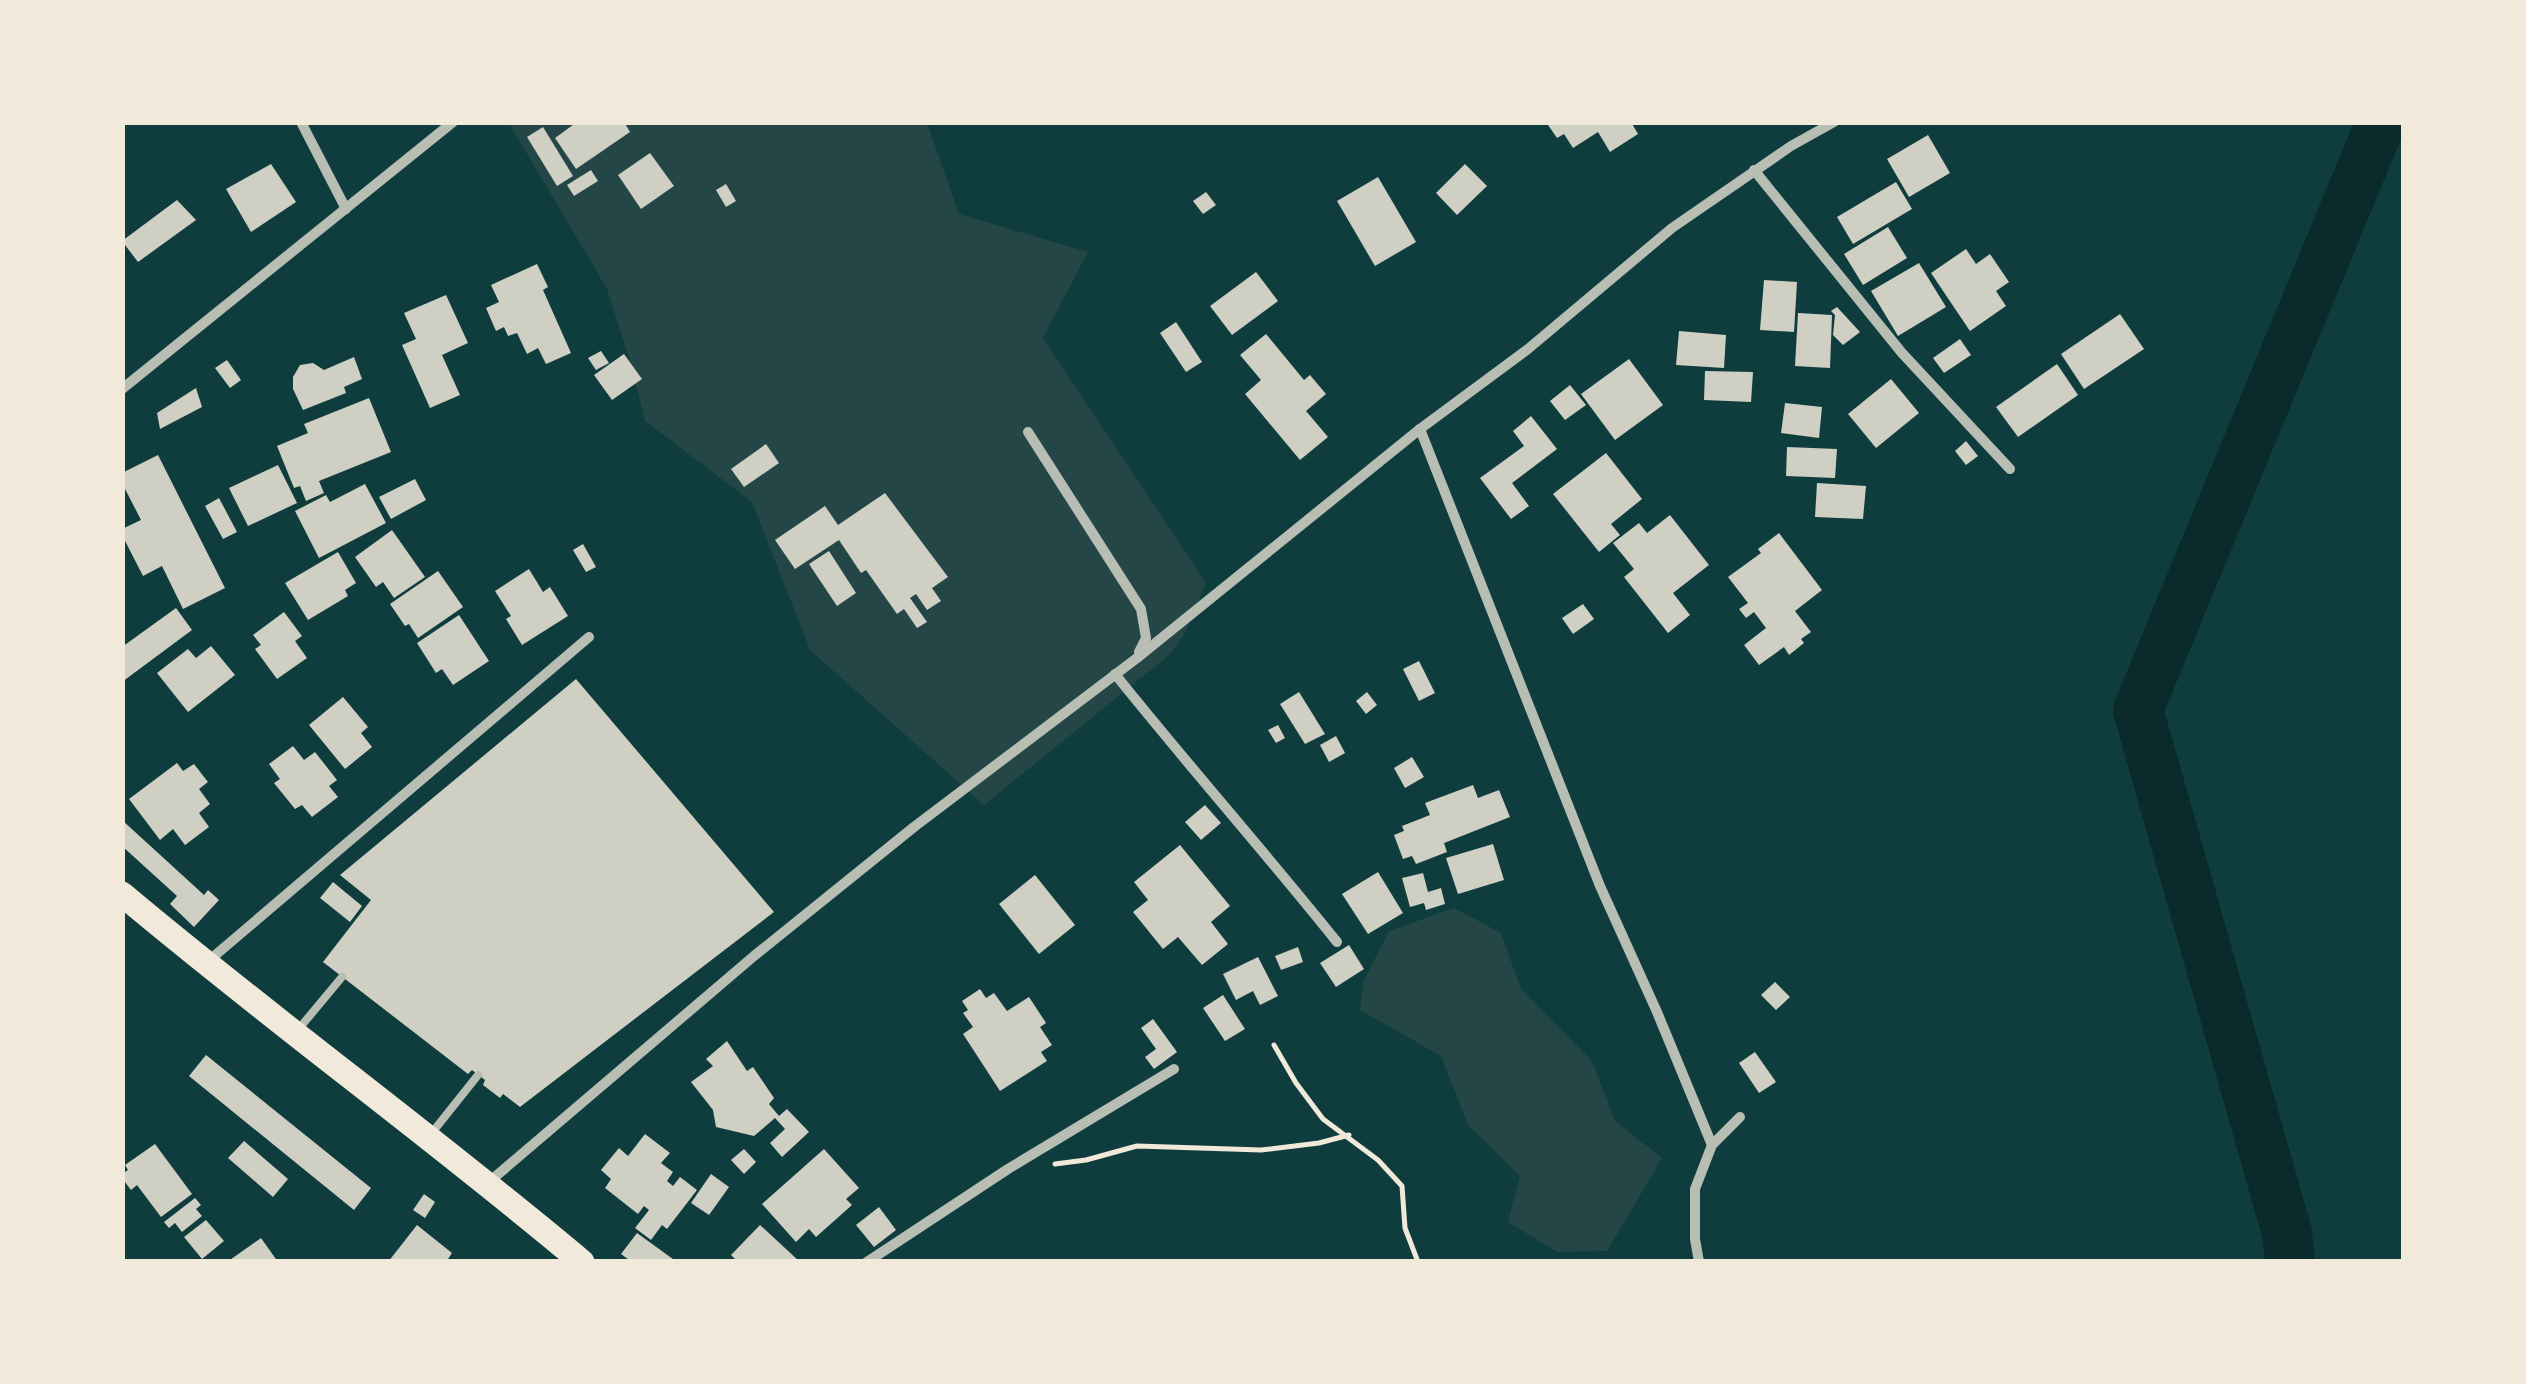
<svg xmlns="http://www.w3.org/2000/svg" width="2526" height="1384" font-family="'Nunito Sans',sans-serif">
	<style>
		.green { fill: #244646 }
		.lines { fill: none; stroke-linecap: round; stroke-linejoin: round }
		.river { stroke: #0a2a2b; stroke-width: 50 }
		.building { fill: #cfcfc3 }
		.path { stroke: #f1e9da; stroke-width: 5 }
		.service { stroke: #b8beb3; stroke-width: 8 }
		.minor { stroke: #b8beb3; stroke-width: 10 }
		.primary { stroke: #f1e9da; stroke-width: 25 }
	</style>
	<rect width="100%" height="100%" fill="#0f3d3e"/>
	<g class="green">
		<path d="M 509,123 L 927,123 L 959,214 L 1088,252 L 1043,338 L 1206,583 L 1184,635 L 1168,656 L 984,805 L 810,650 L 752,502 L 645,421 L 631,364 L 607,289 Z"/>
		<path d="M 1454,908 L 1501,933 L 1521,989 L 1592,1061 L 1615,1121 L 1662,1158 L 1607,1251 L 1557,1252 L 1508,1222 L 1520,1176 L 1468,1125 L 1441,1056 L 1360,1010 L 1364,980 L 1389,931 Z"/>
	</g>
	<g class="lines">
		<path class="river" d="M 2290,1262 L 2287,1233 L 2138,710 L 2381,122"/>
	</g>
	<g class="building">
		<path d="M 577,122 L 624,122 L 630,132 L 576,169 L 555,138 Z"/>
		<path d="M 1546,122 L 1631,122 L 1638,134 L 1610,152 L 1598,132 L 1573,148 L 1564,134 L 1557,138 Z"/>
		<path d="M 543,127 L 573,176 L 557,186 L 527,137 Z"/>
		<path d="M 1928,135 L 1950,173 L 1909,197 L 1887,159 Z"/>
		<path d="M 650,153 L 674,186 L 641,209 L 618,175 Z"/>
		<path d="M 271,164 L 296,202 L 251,232 L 226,189 Z"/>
		<path d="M 1465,164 L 1487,186 L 1457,215 L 1436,193 Z"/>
		<path d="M 591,170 L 598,181 L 574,196 L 567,185 Z"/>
		<path d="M 1378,177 L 1416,242 L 1375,266 L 1337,201 Z"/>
		<path d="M 1896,182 L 1912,209 L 1853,244 L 1837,217 Z"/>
		<path d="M 726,184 L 736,201 L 726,207 L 716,190 Z"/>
		<path d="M 1206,192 L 1216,205 L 1203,214 L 1193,201 Z"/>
		<path d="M 177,200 L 196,220 L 138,262 L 122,241 Z"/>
		<path d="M 1888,227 L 1907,258 L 1863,285 L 1844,254 Z"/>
		<path d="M 1966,249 L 1976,264 L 1990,254 L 2009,282 L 1996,291 L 2006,306 L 1970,331 L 1931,273 Z"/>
		<path d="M 1919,263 L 1946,307 L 1898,336 L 1871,291 Z"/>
		<path d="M 537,264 L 548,287 L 543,290 L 571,353 L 546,364 L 538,348 L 527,354 L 517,333 L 508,336 L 504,327 L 496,331 L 486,308 L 499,302 L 491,285 Z"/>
		<path d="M 1256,272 L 1278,301 L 1232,335 L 1210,306 Z"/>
		<path d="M 1764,280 L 1797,282 L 1794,332 L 1760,330 Z"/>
		<path d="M 446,295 L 468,343 L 442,355 L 460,395 L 430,408 L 402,345 L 416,339 L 404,313 Z"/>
		<path d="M 1837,307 L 1860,332 L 1843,345 L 1833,335 L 1835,315 L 1831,311 Z"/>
		<path d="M 1798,313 L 1832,315 L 1830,368 L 1795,366 Z"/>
		<path d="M 2120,314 L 2144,349 L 2084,389 L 2061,354 Z"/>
		<path d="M 1176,322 L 1202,362 L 1186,372 L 1160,333 Z"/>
		<path d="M 1679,331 L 1726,335 L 1724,368 L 1676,365 Z"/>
		<path d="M 1266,334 L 1304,380 L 1310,375 L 1326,394 L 1306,411 L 1328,437 L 1300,460 L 1245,394 L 1261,380 L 1240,355 Z"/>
		<path d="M 1960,339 L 1971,355 L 1944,373 L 1933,358 Z"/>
		<path d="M 601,351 L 609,363 L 596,370 L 588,358 Z"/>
		<path d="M 624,354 L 642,379 L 612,400 L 594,375 Z"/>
		<path d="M 354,357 L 362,379 L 344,387 L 346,393 L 303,410 L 293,389 L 293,377 L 300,365 L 313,363 L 324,370 Z"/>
		<path d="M 1629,359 L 1663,405 L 1615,440 L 1581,394 Z"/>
		<path d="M 227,360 L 241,380 L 230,388 L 215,368 Z"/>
		<path d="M 2057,364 L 2078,395 L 2018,437 L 1996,407 Z"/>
		<path d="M 1705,371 L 1753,372 L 1751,402 L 1704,400 Z"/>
		<path d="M 1891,379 L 1919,413 L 1876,448 L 1848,414 Z"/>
		<path d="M 1570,385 L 1586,405 L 1565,420 L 1550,401 Z"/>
		<path d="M 196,388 L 202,407 L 160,429 L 157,413 Z"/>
		<path d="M 369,398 L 391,452 L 319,481 L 324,493 L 306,501 L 300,486 L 294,488 L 277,446 L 308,433 L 304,424 Z"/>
		<path d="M 1785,403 L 1822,407 L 1819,438 L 1781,433 Z"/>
		<path d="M 1531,416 L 1557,449 L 1512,483 L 1529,506 L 1511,519 L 1480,478 L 1524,446 L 1513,431 Z"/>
		<path d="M 1966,441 L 1978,456 L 1966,465 L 1955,451 Z"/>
		<path d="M 766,444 L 779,463 L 744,487 L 731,469 Z"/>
		<path d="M 1787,447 L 1837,449 L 1835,478 L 1786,476 Z"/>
		<path d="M 1606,453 L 1642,499 L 1611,524 L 1620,535 L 1599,552 L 1553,494 Z"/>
		<path d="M 158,455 L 225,588 L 183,609 L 162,566 L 143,576 L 122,535 L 122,529 L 141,520 L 122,483 L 122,473 Z"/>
		<path d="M 278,465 L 297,503 L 248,526 L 229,488 Z"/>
		<path d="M 415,479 L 426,500 L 391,519 L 379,497 Z"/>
		<path d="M 1817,483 L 1866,486 L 1863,519 L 1815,517 Z"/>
		<path d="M 365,484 L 386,523 L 319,558 L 295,511 L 326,495 L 330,502 Z"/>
		<path d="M 885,493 L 948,577 L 932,588 L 941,601 L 927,610 L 916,594 L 910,598 L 927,622 L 917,628 L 904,609 L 897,614 L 866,570 L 861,573 L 839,540 L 795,569 L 775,540 L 825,506 L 838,525 Z"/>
		<path d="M 219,498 L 237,532 L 223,539 L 205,506 Z"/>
		<path d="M 1670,515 L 1709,565 L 1673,593 L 1690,615 L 1668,633 L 1624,577 L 1634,569 L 1613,543 L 1639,523 L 1647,533 Z"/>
		<path d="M 392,530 L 425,577 L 394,598 L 383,582 L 376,587 L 355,557 Z"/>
		<path d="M 1779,533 L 1822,590 L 1795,611 L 1811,632 L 1801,639 L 1804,643 L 1789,655 L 1784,647 L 1759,665 L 1744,645 L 1766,628 L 1754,612 L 1746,618 L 1739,609 L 1748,603 L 1728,577 L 1761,553 L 1758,549 Z"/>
		<path d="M 583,544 L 596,567 L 586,572 L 573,550 Z"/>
		<path d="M 829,551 L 856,593 L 837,606 L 809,564 Z"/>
		<path d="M 338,552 L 356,583 L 345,590 L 348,596 L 308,620 L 285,583 Z"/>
		<path d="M 529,569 L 543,592 L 550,587 L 568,616 L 522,645 L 506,619 L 511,616 L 495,591 Z"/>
		<path d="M 438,571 L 463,607 L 418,638 L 409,624 L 405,626 L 390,604 Z"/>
		<path d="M 1583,604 L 1594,619 L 1573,634 L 1562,618 Z"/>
		<path d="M 176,608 L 192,630 L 122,682 L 122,647 Z"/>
		<path d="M 284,612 L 302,636 L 295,641 L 307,658 L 277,679 L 255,649 L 261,645 L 253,635 Z"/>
		<path d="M 459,615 L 489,661 L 453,685 L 442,669 L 436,673 L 417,643 Z"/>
		<path d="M 211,646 L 235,675 L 188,712 L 157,673 L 188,649 L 196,658 Z"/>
		<path d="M 1419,661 L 1435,693 L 1419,701 L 1403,669 Z"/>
		<path d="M 576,679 L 774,912 L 520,1107 L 503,1094 L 500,1098 L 483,1085 L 485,1080 L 472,1070 L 468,1074 L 323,962 L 371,900 L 340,875 Z"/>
		<path d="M 1299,692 L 1325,734 L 1305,744 L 1280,704 Z"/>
		<path d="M 1367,692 L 1377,705 L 1366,714 L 1356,701 Z"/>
		<path d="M 343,697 L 368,727 L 361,733 L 372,747 L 345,769 L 309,725 Z"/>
		<path d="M 1278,725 L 1285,738 L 1276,743 L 1268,730 Z"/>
		<path d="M 1336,736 L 1345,753 L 1329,762 L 1320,745 Z"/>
		<path d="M 293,746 L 304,760 L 315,752 L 337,780 L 329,786 L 338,797 L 312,817 L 302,805 L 295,809 L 274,783 L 280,779 L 269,764 Z"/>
		<path d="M 1412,757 L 1424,777 L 1405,788 L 1394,768 Z"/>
		<path d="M 177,763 L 183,771 L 194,764 L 208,782 L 199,789 L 210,804 L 199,813 L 209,827 L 185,845 L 173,829 L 160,840 L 129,799 Z"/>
		<path d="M 1473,785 L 1478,798 L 1499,790 L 1510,817 L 1444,843 L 1447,852 L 1416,864 L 1412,856 L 1403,859 L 1394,835 L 1404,831 L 1402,826 L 1430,815 L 1425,803 Z"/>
		<path d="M 1205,805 L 1221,823 L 1201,840 L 1185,822 Z"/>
		<path d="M 122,820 L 204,895 L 208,890 L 219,900 L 194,927 L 170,904 L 177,896 L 122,846 Z"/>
		<path d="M 1493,844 L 1504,880 L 1458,894 L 1446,858 Z"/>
		<path d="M 1180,845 L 1230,906 L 1211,922 L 1228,944 L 1202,965 L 1178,937 L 1163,949 L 1133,912 L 1148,900 L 1134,882 Z"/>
		<path d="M 1378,872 L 1403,913 L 1368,934 L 1342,894 Z"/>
		<path d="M 1423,873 L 1428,892 L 1441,888 L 1445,904 L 1426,910 L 1424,903 L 1410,907 L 1402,878 Z"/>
		<path d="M 1035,875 L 1075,925 L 1039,954 L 999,904 Z"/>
		<path d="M 333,882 L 362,906 L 350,922 L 320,898 Z"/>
		<path d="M 1349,945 L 1364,969 L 1336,987 L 1320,963 Z"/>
		<path d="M 1298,947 L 1303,962 L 1281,970 L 1275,956 Z"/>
		<path d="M 1258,957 L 1278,996 L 1260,1005 L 1253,991 L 1236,1000 L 1223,974 Z"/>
		<path d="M 1775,982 L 1790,997 L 1776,1010 L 1761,995 Z"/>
		<path d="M 980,989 L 986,998 L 994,993 L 1007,1011 L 1029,997 L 1046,1023 L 1040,1027 L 1052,1045 L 1041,1052 L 1047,1061 L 1000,1091 L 963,1034 L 973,1027 L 963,1013 L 968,1010 L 962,1001 Z"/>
		<path d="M 1223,995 L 1245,1029 L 1225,1041 L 1203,1008 Z"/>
		<path d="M 1153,1019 L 1177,1052 L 1154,1069 L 1145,1057 L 1156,1049 L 1141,1028 Z"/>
		<path d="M 727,1041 L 747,1071 L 753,1067 L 774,1098 L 769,1104 L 779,1116 L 787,1109 L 809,1132 L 782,1157 L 770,1143 L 785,1129 L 775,1118 L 754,1136 L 716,1127 L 713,1110 L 691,1082 L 713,1066 L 706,1059 Z"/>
		<path d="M 1755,1052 L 1776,1082 L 1759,1093 L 1739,1063 Z"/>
		<path d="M 206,1055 L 371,1188 L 354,1210 L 189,1076 Z"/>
		<path d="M 645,1134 L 670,1153 L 661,1163 L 673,1172 L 667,1181 L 673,1186 L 680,1177 L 697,1190 L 667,1229 L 662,1225 L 651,1240 L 635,1228 L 649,1210 L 644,1206 L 638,1214 L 605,1188 L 611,1179 L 601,1170 L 619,1148 L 628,1156 Z"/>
		<path d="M 244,1141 L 288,1179 L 273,1197 L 228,1158 Z"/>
		<path d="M 155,1144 L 192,1194 L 161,1217 L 137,1185 L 131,1190 L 122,1178 L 122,1174 L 128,1170 L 125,1165 Z"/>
		<path d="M 744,1149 L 756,1162 L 744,1174 L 731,1160 Z"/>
		<path d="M 824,1149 L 859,1188 L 846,1199 L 852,1205 L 816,1237 L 809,1229 L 796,1242 L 762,1204 Z"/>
		<path d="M 711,1174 L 729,1187 L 709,1215 L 691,1203 Z"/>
		<path d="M 424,1194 L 435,1202 L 425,1218 L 413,1210 Z"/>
		<path d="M 195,1198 L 201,1205 L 196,1209 L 202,1216 L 182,1232 L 175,1223 L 169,1228 L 164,1222 Z"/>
		<path d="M 879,1207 L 896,1230 L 874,1247 L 856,1225 Z"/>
		<path d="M 206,1220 L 224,1241 L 202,1259 L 184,1237 Z"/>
		<path d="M 417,1225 L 452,1253 L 446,1262 L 388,1262 Z"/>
		<path d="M 760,1225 L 800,1262 L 738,1262 L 731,1255 Z"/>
		<path d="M 637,1233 L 677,1262 L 632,1262 L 621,1254 Z"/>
		<path d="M 261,1238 L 278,1262 L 227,1262 Z"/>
	</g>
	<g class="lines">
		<g class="path">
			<path d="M 1274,1045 L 1296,1083 L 1323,1119 L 1378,1160 L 1402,1186 L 1405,1228 L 1418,1262"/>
			<path d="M 1055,1164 L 1086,1160 L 1137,1146 L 1261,1150 L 1319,1143 L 1349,1135"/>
		</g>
		<g class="service">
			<path d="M 297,1031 L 342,977"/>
			<path d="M 431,1134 L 478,1075"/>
		</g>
		<g class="minor">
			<path d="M 301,122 L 346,209"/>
			<path d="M 1754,170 L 1902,353 L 2010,469"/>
			<path d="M 122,389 L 453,122"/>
			<path d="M 1420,429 L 1600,886 L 1657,1012 L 1712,1145"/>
			<path d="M 1028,432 L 1141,609 L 1146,638 L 1139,652"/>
			<path d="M 1115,674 C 1187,764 1264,851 1337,942"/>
			<path d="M 206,963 L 589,637"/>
			<path d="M 489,1182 L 754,956 L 914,827 L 1137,658 L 1420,429 L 1528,349 L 1672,228 L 1791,146 L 1834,122"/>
			<path d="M 867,1262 L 1008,1169 L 1174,1069"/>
			<path d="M 1699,1262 L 1695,1239 L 1695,1189 L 1712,1145 L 1740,1117"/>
		</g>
		<path class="primary" d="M 122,894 C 273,1021 432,1136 582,1262"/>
	</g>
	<rect width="2526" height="1384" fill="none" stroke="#f1e9da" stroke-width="250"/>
</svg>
